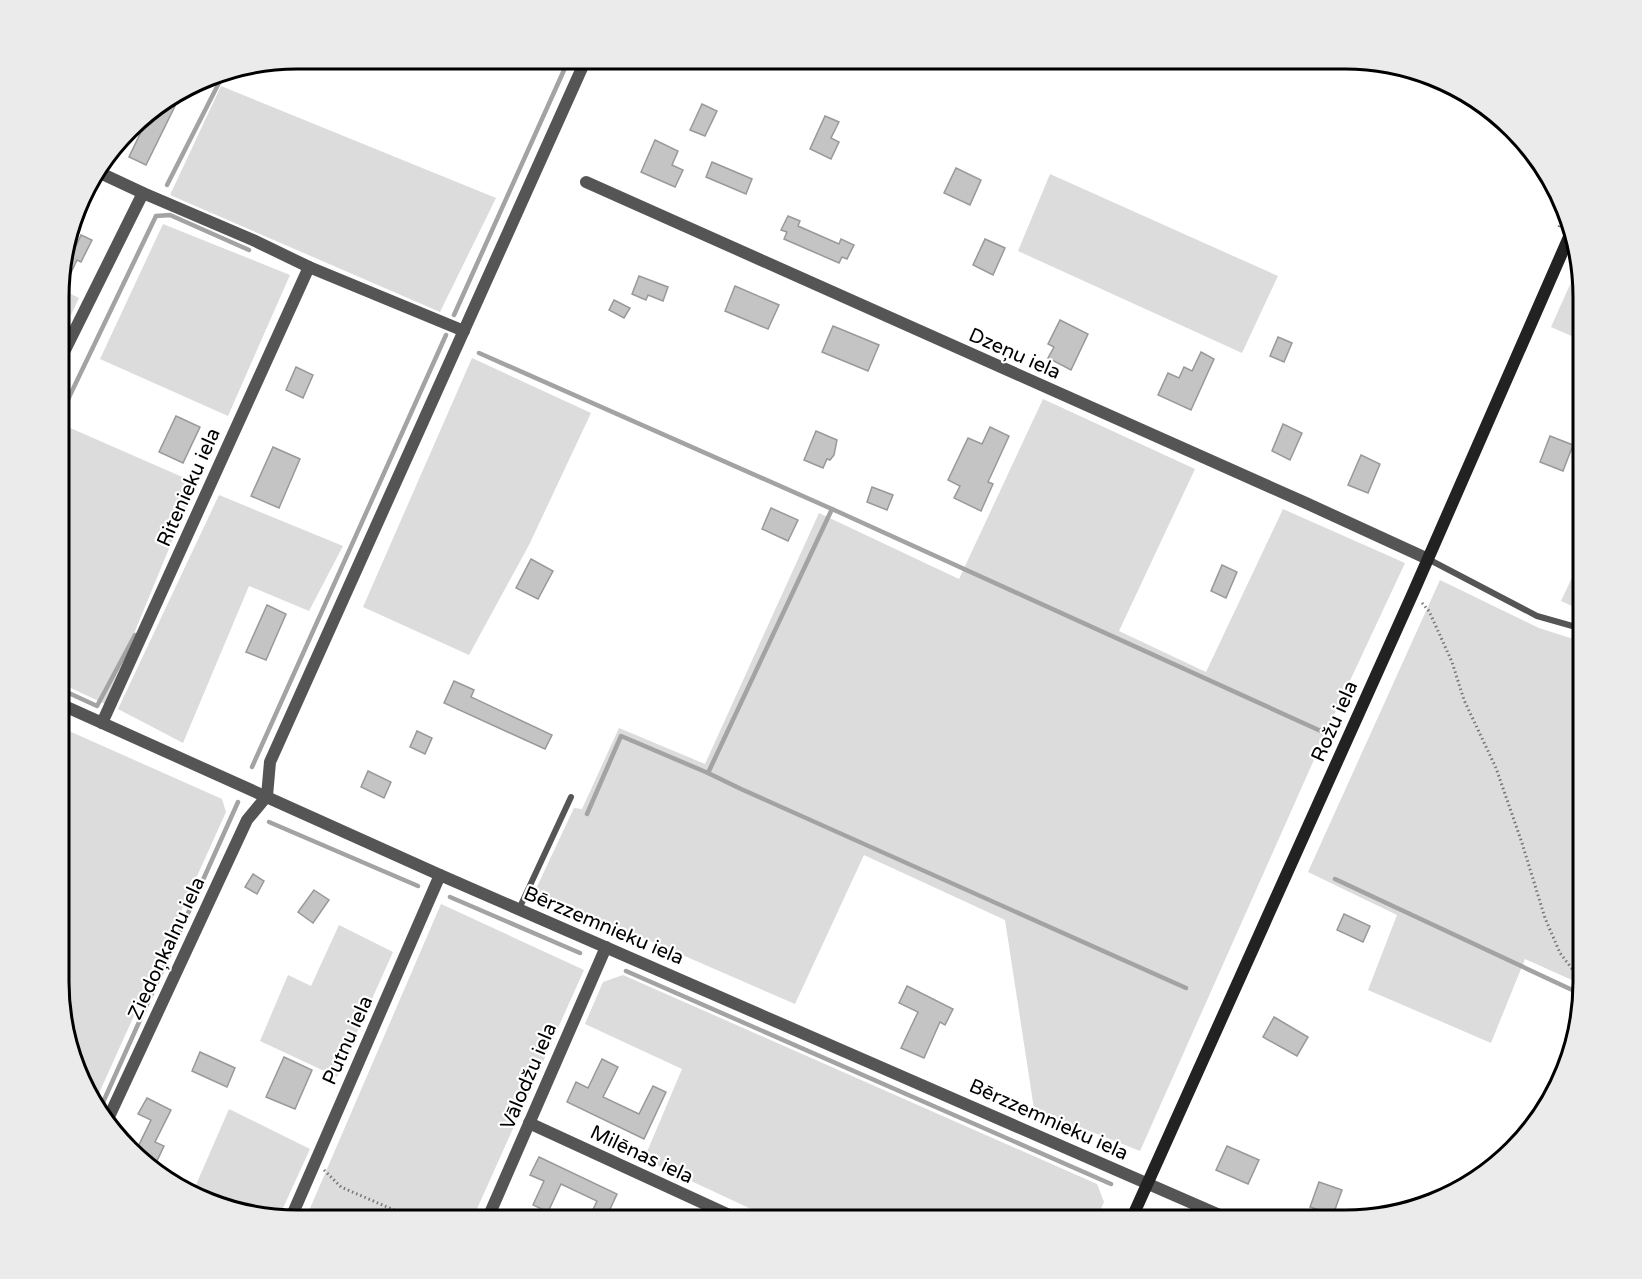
<svg xmlns="http://www.w3.org/2000/svg" width="1642" height="1279" font-family="'Varela Round',sans-serif">
	<style>
		.green { fill: #dcdcdc }
		.lines { fill: none; stroke-linecap: round; stroke-linejoin: round }
		.stream { stroke: #a3a3a3; stroke-width: 4.5 }
		.building { fill: #c4c4c4; stroke: #999; stroke-width: 1.5 }
		.path { stroke: #777; stroke-width: 3; stroke-dasharray: 1.5 3; stroke-linecap: butt }
		.lane { stroke: #555; stroke-width: 6 }
		.street { stroke: #555; stroke-width: 12 }
		.secondary { stroke: #222; stroke-width: 12 }
		.labels { text-anchor: middle; stroke-width: 4.5; stroke-linejoin: round; paint-order: stroke }
		.street-label { font-size: 20px; fill: #000; stroke: #fff }
		.rim { fill: none; stroke: #000; stroke-width: 3 }
	</style>
	<rect width="100%" height="100%" fill="#fff"/>
	<g class="green">
		<path d="M 221,86 L 496,198 L 440,312 L 170,195 Z"/>
		<path d="M 1050,174 L 1278,276 L 1242,353 L 1018,251 Z"/>
		<path d="M 163,224 L 290,275 L 228,416 L 100,359 Z"/>
		<path d="M 1577,269 L 1583,297 L 1583,341 L 1551,327 Z"/>
		<path d="M 61,289 L 79,298 L 60,338 Z"/>
		<path d="M 472,358 L 591,413 L 529,545 L 469,655 L 363,607 Z"/>
		<path d="M 1043,399 L 1195,469 L 1119,631 L 1206,672 L 1283,509 L 1405,563 L 1333,717 L 1140,1151 L 1034,1109 L 1005,920 L 864,855 L 795,1004 L 535,891 L 574,808 L 582,809 L 619,728 L 705,764 L 819,513 L 959,579 Z"/>
		<path d="M 68,427 L 196,483 L 105,704 L 60,683 L 60,443 Z"/>
		<path d="M 219,495 L 343,546 L 309,611 L 249,586 L 183,743 L 118,709 Z"/>
		<path d="M 1583,554 L 1583,611 L 1561,601 Z"/>
		<path d="M 1440,580 L 1539,628 L 1583,642 L 1583,985 L 1525,959 L 1491,1043 L 1368,990 L 1397,915 L 1308,872 Z"/>
		<path d="M 60,727 L 222,799 L 226,812 L 95,1102 L 83,1088 L 59,998 Z"/>
		<path d="M 441,904 L 584,970 L 472,1220 L 305,1220 Z"/>
		<path d="M 339,925 L 393,952 L 337,1077 L 260,1041 L 288,975 L 311,986 Z"/>
		<path d="M 623,975 L 1097,1184 L 1104,1202 L 1096,1220 L 775,1220 L 644,1159 L 682,1069 L 585,1024 L 603,982 Z"/>
		<path d="M 229,1109 L 310,1149 L 278,1219 L 206,1202 L 192,1194 Z"/>
	</g>
	<g class="lines">
		<g class="stream">
			<path d="M 167,185 L 225,71"/>
			<path d="M 454,315 L 569,59"/>
			<path d="M 479,353 L 832,509 L 1323,732"/>
			<path d="M 60,416 L 156,216 L 170,215 L 249,250"/>
			<path d="M 60,689 L 97,706 L 135,635"/>
			<path d="M 252,767 L 446,335"/>
			<path d="M 708,773 L 832,509"/>
			<path d="M 587,814 L 621,736 L 708,773 L 741,789 L 1186,988"/>
			<path d="M 269,822 L 418,886"/>
			<path d="M 1335,879 L 1583,995"/>
			<path d="M 450,897 L 580,953"/>
			<path d="M 59,921 L 60,922"/>
			<path d="M 626,971 L 1111,1184"/>
			<path d="M 100,1109 L 238,802"/>
		</g>
	</g>
	<g class="building">
		<path d="M 167,102 L 175,106 L 146,165 L 129,157 L 151,111 Z"/>
		<path d="M 702,104 L 717,111 L 705,136 L 690,130 Z"/>
		<path d="M 825,116 L 839,122 L 831,138 L 839,142 L 831,159 L 810,149 Z"/>
		<path d="M 655,140 L 678,151 L 672,165 L 683,170 L 675,187 L 641,172 Z"/>
		<path d="M 712,162 L 752,179 L 746,194 L 706,177 Z"/>
		<path d="M 956,168 L 981,180 L 970,205 L 944,193 Z"/>
		<path d="M 788,216 L 800,221 L 798,226 L 839,244 L 841,239 L 854,245 L 847,259 L 842,257 L 839,263 L 784,239 L 787,232 L 781,230 Z"/>
		<path d="M 81,235 L 92,240 L 81,262 L 77,260 L 61,294 L 61,266 L 68,245 L 75,248 Z"/>
		<path d="M 985,239 L 1005,248 L 993,275 L 973,265 Z"/>
		<path d="M 639,276 L 668,287 L 663,301 L 648,295 L 646,300 L 632,294 Z"/>
		<path d="M 735,286 L 779,305 L 768,329 L 725,311 Z"/>
		<path d="M 614,300 L 630,308 L 624,318 L 609,310 Z"/>
		<path d="M 1060,320 L 1088,334 L 1071,370 L 1048,358 L 1054,347 L 1048,344 Z"/>
		<path d="M 833,326 L 879,345 L 868,371 L 822,352 Z"/>
		<path d="M 1278,337 L 1292,343 L 1284,362 L 1270,356 Z"/>
		<path d="M 1201,352 L 1214,359 L 1191,410 L 1158,395 L 1168,373 L 1179,378 L 1184,367 L 1192,371 Z"/>
		<path d="M 296,367 L 313,375 L 303,398 L 286,390 Z"/>
		<path d="M 176,416 L 200,427 L 183,463 L 159,452 Z"/>
		<path d="M 1283,424 L 1302,433 L 1290,460 L 1272,451 Z"/>
		<path d="M 990,427 L 1009,436 L 988,482 L 993,484 L 981,511 L 954,498 L 960,486 L 948,480 L 968,438 L 982,444 Z"/>
		<path d="M 816,431 L 837,440 L 834,455 L 830,460 L 827,459 L 823,468 L 804,460 Z"/>
		<path d="M 1550,436 L 1573,445 L 1563,471 L 1540,462 Z"/>
		<path d="M 273,447 L 300,459 L 279,508 L 251,496 Z"/>
		<path d="M 1361,455 L 1380,464 L 1368,493 L 1348,485 Z"/>
		<path d="M 872,487 L 893,495 L 887,510 L 867,502 Z"/>
		<path d="M 771,508 L 798,520 L 788,541 L 762,529 Z"/>
		<path d="M 531,559 L 553,571 L 538,599 L 516,588 Z"/>
		<path d="M 1222,565 L 1237,572 L 1226,598 L 1211,591 Z"/>
		<path d="M 267,605 L 286,614 L 266,660 L 246,652 Z"/>
		<path d="M 454,681 L 474,690 L 471,697 L 552,735 L 545,749 L 444,703 Z"/>
		<path d="M 417,731 L 432,738 L 425,754 L 410,747 Z"/>
		<path d="M 368,771 L 391,782 L 384,798 L 361,787 Z"/>
		<path d="M 253,874 L 264,881 L 257,894 L 245,887 Z"/>
		<path d="M 314,890 L 329,900 L 313,923 L 298,912 Z"/>
		<path d="M 1344,914 L 1370,926 L 1363,942 L 1337,930 Z"/>
		<path d="M 907,986 L 953,1009 L 945,1025 L 940,1022 L 924,1058 L 901,1048 L 918,1012 L 899,1003 Z"/>
		<path d="M 1274,1017 L 1308,1037 L 1297,1056 L 1263,1037 Z"/>
		<path d="M 200,1052 L 235,1068 L 227,1087 L 192,1071 Z"/>
		<path d="M 284,1057 L 312,1070 L 295,1109 L 266,1097 Z"/>
		<path d="M 602,1059 L 618,1067 L 603,1097 L 639,1114 L 653,1086 L 666,1092 L 644,1139 L 567,1102 L 576,1082 L 588,1088 Z"/>
		<path d="M 147,1098 L 171,1110 L 155,1142 L 164,1146 L 156,1163 L 135,1153 L 151,1120 L 138,1114 Z"/>
		<path d="M 1227,1146 L 1259,1160 L 1248,1184 L 1216,1170 Z"/>
		<path d="M 539,1157 L 617,1194 L 605,1220 L 588,1220 L 597,1201 L 561,1184 L 548,1212 L 533,1205 L 544,1181 L 530,1175 Z"/>
		<path d="M 1319,1182 L 1342,1190 L 1333,1215 L 1310,1207 Z"/>
	</g>
	<g class="lines">
		<g class="path">
			<path d="M 1559,227 L 1564,214"/>
			<path d="M 1422,603 L 1429,611 L 1452,662 L 1464,700 L 1496,768 L 1522,843 L 1545,918 L 1560,953 L 1576,974"/>
			<path d="M 324,1170 L 341,1187 L 417,1220"/>
		</g>
		<g class="lane">
			<path d="M 1428,559 L 1537,616 L 1583,629"/>
			<path d="M 519,909 L 571,797"/>
		</g>
		<g class="street">
			<path d="M 96,171 L 143,193 L 253,240 L 309,267 L 464,331"/>
			<path d="M 586,182 L 1306,503 L 1428,559"/>
			<path d="M 60,360 L 143,193"/>
			<path d="M 60,704 L 440,875 L 1231,1220"/>
			<path d="M 102,723 L 309,267"/>
			<path d="M 108,1119 L 247,820 L 267,796 L 270,762 L 586,59"/>
			<path d="M 529,1123 L 740,1220"/>
			<path d="M 290,1220 L 440,875"/>
			<path d="M 487,1220 L 606,947"/>
		</g>
		<path class="secondary" d="M 1131,1220 L 1413,593 L 1569,237"/>
	</g>
	<g class="labels">
		<g class="street-label">
			<text transform="translate(1015 353) rotate(24)" y="7">Dzeņu iela</text>
			<text transform="translate(188 487) rotate(-66)" y="7">Ritenieku iela</text>
			<text transform="translate(1334 721) rotate(-66)" y="7">Rožu iela</text>
			<text transform="translate(604 925) rotate(23)" y="7">Bērzzemnieku iela</text>
			<text transform="translate(166 948) rotate(-65)" y="7">Ziedoņkalnu iela</text>
			<text transform="translate(347 1040) rotate(-66)" y="7">Putnu iela</text>
			<text transform="translate(528 1076) rotate(-67)" y="7">Vālodžu iela</text>
			<text transform="translate(1049 1119) rotate(24)" y="7">Bērzzemnieku iela</text>
			<text transform="translate(642 1154) rotate(25)" y="7">Milēnas iela</text>
		</g>
	</g>
	<path d="M0 0H1642V1279H0ZM297 69H1345A228 228 0 0 1 1573 297V982A228 228 0 0 1 1345 1210H297A228 228 0 0 1 69 982V297A228 228 0 0 1 297 69Z" fill="#ebebeb" fill-rule="evenodd"/>
	<path class="rim" d="M297 69H1345A228 228 0 0 1 1573 297V982A228 228 0 0 1 1345 1210H297A228 228 0 0 1 69 982V297A228 228 0 0 1 297 69Z"/>
</svg>
